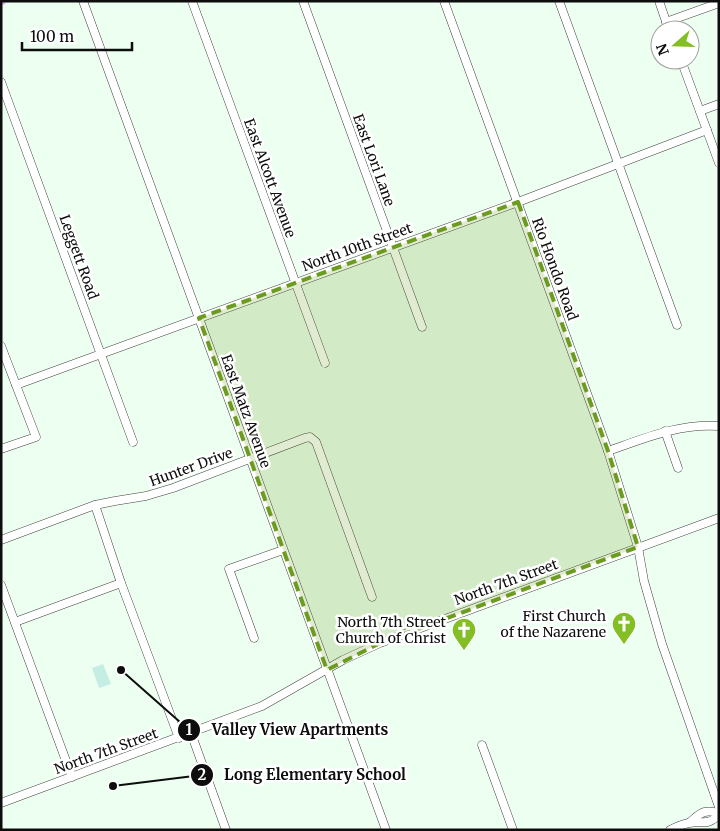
<svg xmlns="http://www.w3.org/2000/svg" width="720" height="831" font-family="Merriweather,serif">
	<style>
		.pitch { fill: #c6ede4 }
		.lines { fill: none; stroke-linecap: round; stroke-linejoin: round }
		.canal { stroke: #e9b2f6; stroke-width: 8 }
		.minor-casing { stroke: #404040; stroke-width: 9 }
		.minor { stroke: #fff; stroke-width: 8 }
		.marked { fill: #6b9b1f; fill-opacity: 0.2; stroke: #6b9b1f; stroke-width: 4; stroke-dasharray: 10 6; stroke-linejoin: round }
		.labels { text-anchor: middle; stroke-width: 5; stroke-linejoin: round; paint-order: stroke }
		.street-label { font-size: 14px; fill: #0d0d0d; stroke: #fff }
		.poi-label { font-size: 14px; fill: #0d0d0d; stroke: #fff; text-anchor: end }
		.leader { fill: none; stroke: #0d0d0d; stroke-width: 2 }
		.callout-dot { fill: #0d0d0d; stroke: #fff; stroke-width: 2 }
		.mark-label { font-size: 15px; text-anchor: middle; font-weight: bold; fill: #fff }
		.callout-label { font-size: 15px; text-anchor: middle; font-weight: bold; fill: #0d0d0d; stroke: #fff; stroke-width: 5; stroke-linejoin: round; paint-order: stroke }
	</style>
	<rect width="100%" height="100%" fill="#edfff1"/>
	<path class="pitch" d="M 103,664 L 111,684 L 99,688 L 92,668 Z"/>
	<g class="lines">
		<path class="canal" d="M 1,1 L 2,1"/>
		<defs>
			<g id="minor">
				<path d="M 83,1 L 386,830"/>
				<path d="M 192,1 L 325,363"/>
				<path d="M 303,1 L 422,327"/>
				<path d="M 444,1 L 608,451 L 638,547 L 644,581 L 662,644 L 719,807"/>
				<path d="M 559,1 L 677,325"/>
				<path d="M 659,1 L 669,30"/>
				<path d="M 666,22 L 719,3"/>
				<path d="M 681,60 L 719,163"/>
				<path d="M 1,82 L 133,442"/>
				<path d="M 700,111 L 719,104"/>
				<path d="M 1,346 L 36,437 L 1,449"/>
				<path d="M 16,385 L 518,202 L 707,130"/>
				<path d="M 665,431 L 678,468"/>
				<path d="M 608,451 C 645,438 680,423 719,426"/>
				<path d="M 95,505 L 121,583 L 179,738"/>
				<path d="M 1,540 L 95,505 L 115,501 L 146,496 L 173,488 L 305,438 L 310,437 L 316,442 L 372,597"/>
				<path d="M 1,585 L 72,777"/>
				<path d="M 15,622 L 121,583"/>
				<path d="M 254,638 L 229,569 L 283,550"/>
				<path d="M 191,733 L 226,830"/>
				<path d="M 482,745 L 513,830"/>
				<path d="M 1,803 L 262,706 L 343,660 L 380,643 L 719,518"/>
				<path d="M 690,822 C 701,813 703,809 719,813"/>
				<path d="M 670,830 C 676,827 683,824 689,823 C 703,820 706,827 719,815"/>
			</g>
		</defs>
		<use href="#minor" class="minor-casing"/>
		<use href="#minor" class="minor"/>
	</g>
	<path class="marked" d="M 518,202 L 608,451 L 638,547 L 380,643 L 327,670 L 199,318 Z"/>
	<defs>
		<symbol id="church-pin" viewBox="-11 -11 22 30"><path d="M0 17L-7.5 6A9.5 9.5 0 1 1 7.5 6Z" fill="#83be24" stroke="#fff"/><path d="M-1.2-6h2.4v3.5h3.3v2.4h-3.3V6h-2.4V-.1h-3.3v-2.4h3.3Z" fill="#fff"/></symbol>
	</defs>
	<g fill-rule="evenodd">
		<use href="#church-pin" x="610" y="610" width="28" height="38"/>
		<use href="#church-pin" x="450" y="616" width="28" height="38"/>
	</g>
	<g class="labels">
		<g class="street-label">
			<text transform="translate(374 160) rotate(70)" y="5">East Lori Lane</text>
			<text transform="translate(270 178) rotate(70)" y="5">East Alcott Avenue</text>
			<text transform="translate(357 247) rotate(-20)" y="5">North 10th Street</text>
			<text transform="translate(79 257) rotate(70)" y="5">Leggett Road</text>
			<text transform="translate(555 269) rotate(70)" y="5">Rio Hondo Road</text>
			<text transform="translate(246 411) rotate(70)" y="5">East Matz Avenue</text>
			<text transform="translate(191 467) rotate(-20)" y="5">Hunter Drive</text>
			<text transform="translate(506 582) rotate(-20)" y="5">North 7th Street</text>
			<text transform="translate(106 751) rotate(-20)" y="5">North 7th Street</text>
		</g>
		<g class="poi-label">
			<text x="606" y="621">First Church<tspan x="606" dy="16">of the Nazarene</tspan></text>
			<text x="446" y="627">North 7th Street<tspan x="446" dy="16">Church of Christ</tspan></text>
		</g>
	</g>
	<path class="leader" d="M121 670L189 730M113 786L202 775"/>
	<g class="callout-dot">
		<circle cx="121" cy="670" r="5"/>
		<circle cx="113" cy="786" r="5"/>
		<circle cx="189" cy="730" r="12"/>
		<circle cx="202" cy="775" r="12"/>
	</g>
	<g class="mark-label">
		<text x="189" y="735">1</text>
		<text x="202" y="780">2</text>
	</g>
	<g class="callout-label">
		<text x="300" y="735">Valley View Apartments</text>
		<text x="315" y="780">Long Elementary School</text>
	</g>
	<rect width="720" height="831" fill="none" stroke="#0d0d0d" stroke-width="5"/>
	<g transform="translate(675 45) rotate(250)"><circle r="24" fill="#ffffff" stroke="#9e9e9e"/>
	<path d="M0-4L9 19L0 12L-9 19Z" fill="#83be24"/>
	<text y="-8" font-size="14" font-weight="bold" text-anchor="middle" fill="#0d0d0d">N</text>
	</g>
	<path d="M22 42v8h110v-8" fill="none" stroke="#0d0d0d" stroke-width="2.5"/>
	<text x="30" y="42" font-size="15" fill="#0d0d0d" stroke="#ffffff" stroke-width="4" paint-order="stroke">100 m</text>
</svg>
